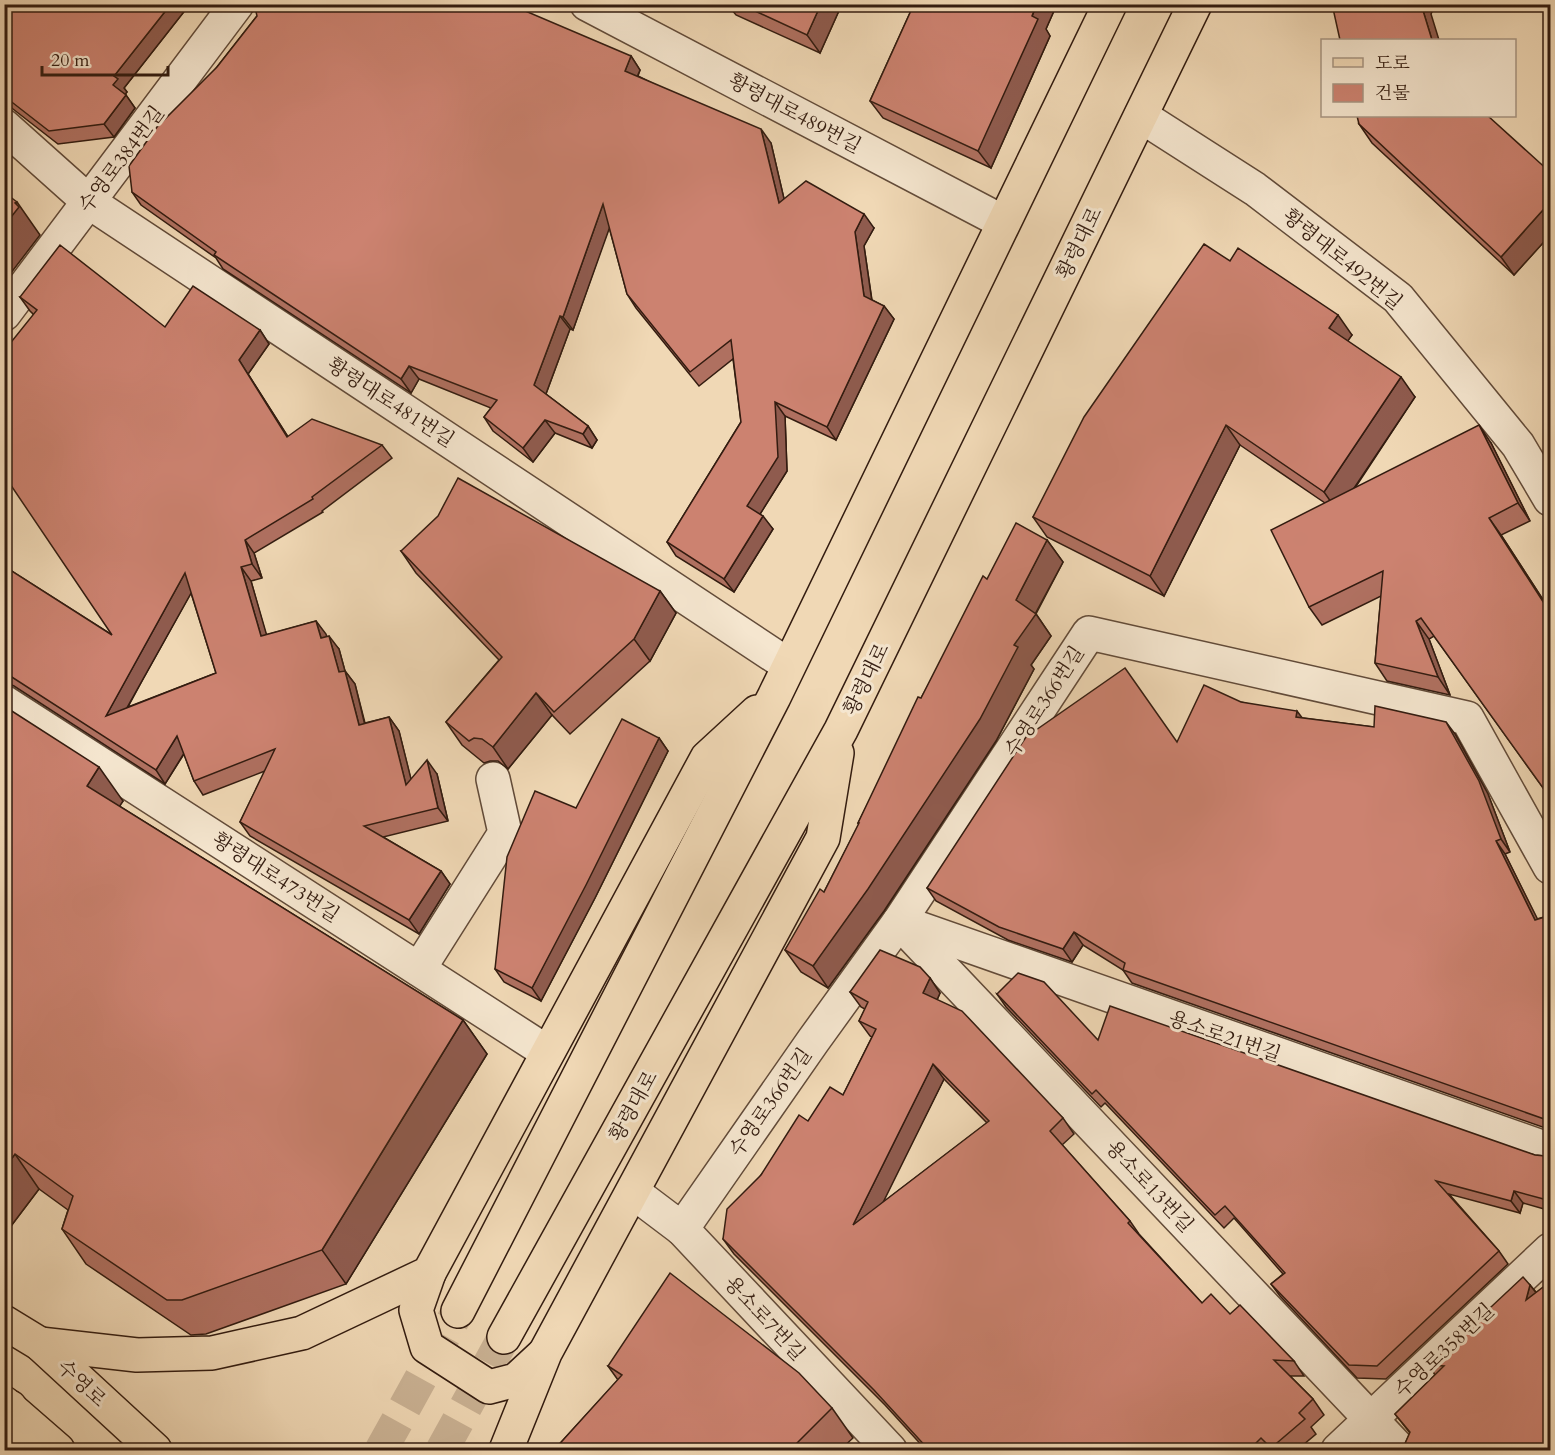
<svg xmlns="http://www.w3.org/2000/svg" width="1555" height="1455" font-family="Cardo,'Noto Serif KR',serif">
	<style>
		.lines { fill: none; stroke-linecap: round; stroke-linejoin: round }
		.major-tunnel { stroke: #cab294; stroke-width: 33; stroke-dasharray: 33 16; stroke-linecap: butt }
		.minor-casing { stroke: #624b39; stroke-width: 36 }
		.major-casing { stroke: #331c10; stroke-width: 36 }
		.minor { stroke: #f5e6cf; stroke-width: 33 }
		.major { stroke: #f0d8b5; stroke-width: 33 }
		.wall { fill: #af7060; stroke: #331c10; stroke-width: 1.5; fill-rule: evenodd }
		.shaded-wall { fill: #8f5b4e; stroke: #331c10; stroke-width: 1.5 }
		.building { fill: #cc8270; stroke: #331c10; stroke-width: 1.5; fill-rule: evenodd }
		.labels { text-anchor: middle; stroke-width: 6; stroke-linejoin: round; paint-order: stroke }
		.street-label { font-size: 20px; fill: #331c10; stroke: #f5e6cf }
	</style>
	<rect width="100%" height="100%" fill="#f0d8b5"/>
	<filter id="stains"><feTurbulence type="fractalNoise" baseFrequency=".00333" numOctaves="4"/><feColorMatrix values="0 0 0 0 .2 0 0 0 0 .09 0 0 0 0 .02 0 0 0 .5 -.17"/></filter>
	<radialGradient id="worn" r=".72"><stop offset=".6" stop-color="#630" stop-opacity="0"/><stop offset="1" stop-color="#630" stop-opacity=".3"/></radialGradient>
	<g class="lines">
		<g class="major-tunnel">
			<path d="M 381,1450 L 458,1311"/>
			<path d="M 442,1450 L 504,1337"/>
		</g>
		<defs>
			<g id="minor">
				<path d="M 587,4 L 1003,222"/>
				<path d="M 1141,116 L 1255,189 L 1398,298 L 1518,445 L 1550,499"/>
				<path d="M 4,126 L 89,202 L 788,665"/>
				<path d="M 4,314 L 237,4"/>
				<path d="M 4,702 L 547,1052"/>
				<path d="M 899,922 L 1400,1450"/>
				<path d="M 904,923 L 1550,1150"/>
				<path d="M 419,969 L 505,833 L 493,779"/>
				<path d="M 633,1192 L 682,1229 L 890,1450"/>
				<path d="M 682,1229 L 813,1041 L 899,922 L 1089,633 L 1467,718 L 1550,867"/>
				<path d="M 1338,1450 L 1550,1250"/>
			</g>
			<g id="major">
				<path d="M 429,1273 L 416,1310 L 427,1347 L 489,1387 L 516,1380 L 544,1354"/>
				<path d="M 458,1311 L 774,697 L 1110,4"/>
				<path d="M 4,1322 L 40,1344 L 155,1450"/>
				<path d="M 504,1337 L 841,730 L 1195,4"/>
				<path d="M 40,1344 L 137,1355 L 212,1353 L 302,1333 L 429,1273 L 707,758 L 757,712"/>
				<path d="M 4,1403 L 58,1450"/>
				<path d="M 10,1407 L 15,1450"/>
				<path d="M 506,1450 L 545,1353 L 823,838 L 837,753"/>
			</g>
		</defs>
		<use href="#minor" class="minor-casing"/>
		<use href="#major" class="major-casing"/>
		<use href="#minor" class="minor"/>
		<use href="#major" class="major"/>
	</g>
	<g class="wall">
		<path d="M 4,4 L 190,4 L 124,88 L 127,92 L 125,94 L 135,108 L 114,137 L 58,144 L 4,102 Z"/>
		<path d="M 721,4 L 842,4 L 820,53 L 736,15 L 732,10 Z"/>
		<path d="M 914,4 L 1057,4 L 1046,29 L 1050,36 L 991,168 L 883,118 L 870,101 Z"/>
		<path d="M 257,16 L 631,56 L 640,70 L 638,76 L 771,143 L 784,199 L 874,228 L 864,246 L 872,300 L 884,306 L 894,319 L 836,440 L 785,416 L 787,471 L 760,514 L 773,529 L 734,592 L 676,556 L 667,542 L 741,422 L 733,359 L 699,386 L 636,308 L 627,294 L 609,227 L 573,330 L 570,329 L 546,394 L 588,426 L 597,440 L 592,448 L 555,433 L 533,462 L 493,431 L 484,417 L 491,408 L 419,379 L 411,393 L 223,269 L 216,258 L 141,205 L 132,192 L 217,67 Z"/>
		<path d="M 1359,124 L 1551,173 L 1551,234 L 1514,275 L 1372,143 Z"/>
		<path d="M 1230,261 L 1352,335 L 1347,341 L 1415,397 L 1355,488 L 1491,443 L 1530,521 L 1501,535 L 1551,612 L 1551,799 L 1434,636 L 1429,639 L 1450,695 L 1387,681 L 1375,663 L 1381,596 L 1322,625 L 1309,607 L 1325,503 L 1240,445 L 1164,596 L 1047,537 L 1033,517 Z"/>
		<path d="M 20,297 L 165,327 L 260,330 L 269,344 L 248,374 L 288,437 L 382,445 L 392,458 L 322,511 L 323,512 L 254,553 L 262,578 L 251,581 L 266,635 L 316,621 L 327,637 L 339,649 L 345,671 L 355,684 L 365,723 L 389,717 L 399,731 L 411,780 L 437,774 L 448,821 L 383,837 L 441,871 L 450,884 L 419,934 L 250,836 L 240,822 L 265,771 L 203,795 L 194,781 L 184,754 L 165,784 L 14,686 L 4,682 L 4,566 L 112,635 L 33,314 L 30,311 ZM 191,593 L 216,673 L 128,707 L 142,681 Z"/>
		<path d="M 1047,540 L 1063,562 L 1036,614 L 1051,636 L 1031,665 L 1034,669 L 996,741 L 884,911 L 828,988 L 801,972 L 785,950 L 824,892 L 859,824 L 858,823 L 921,698 L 987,579 Z"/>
		<path d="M 401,551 L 660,591 L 676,613 L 650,661 L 570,734 L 552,715 L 508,769 L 498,761 L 490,761 L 484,763 L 462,745 L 446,722 L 499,660 L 416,573 Z"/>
		<path d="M 1241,702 L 1302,718 L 1374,727 L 1455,734 L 1488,794 L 1510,852 L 1505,854 L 1537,919 L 1551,915 L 1551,1130 L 1132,983 L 1123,970 L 1083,945 L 1072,962 L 1008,940 L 936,901 L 927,888 L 1177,742 Z"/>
		<path d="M 4,706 L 123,801 L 119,806 L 463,1020 L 487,1054 L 346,1284 L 206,1334 L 191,1335 L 86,1264 L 62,1229 L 68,1210 L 39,1189 L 8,1230 L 4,1228 Z"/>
		<path d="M 659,738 L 668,751 L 595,898 L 541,1001 L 504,982 L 495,969 L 576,808 Z"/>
		<path d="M 930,978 L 940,993 L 937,1000 L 1063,1118 L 1074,1134 L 1062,1145 L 1130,1221 L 1139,1234 L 1202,1303 L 1230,1314 L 1294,1361 L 1304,1376 L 1290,1376 L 1313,1399 L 1324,1415 L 1311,1427 L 1316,1434 L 1297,1450 L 926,1450 L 885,1405 L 734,1254 L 723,1239 L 761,1175 L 808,1121 L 843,1095 L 872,1037 L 870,1036 L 859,1021 L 865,1009 L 861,1007 L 850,992 ZM 944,1079 L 987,1123 L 882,1203 Z"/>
		<path d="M 997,994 L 1098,1040 L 1535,1155 L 1545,1156 L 1551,1153 L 1551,1211 L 1523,1203 L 1520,1213 L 1449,1194 L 1499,1251 L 1508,1264 L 1386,1379 L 1357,1378 L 1280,1296 L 1271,1284 L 1283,1274 L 1234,1218 L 1224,1228 L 1105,1103 L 1101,1107 L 1006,1007 Z"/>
		<path d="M 1530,1285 L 1536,1292 L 1403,1448 L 1410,1433 L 1395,1414 L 1435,1375 L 1429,1365 Z"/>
		<path d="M 608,1366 L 832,1408 L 853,1438 L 840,1450 L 554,1450 L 618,1380 Z"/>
	</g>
	<g class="shaded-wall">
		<path d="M 171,4 L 190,4 L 124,88 L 127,92 L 122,98 L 113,85 L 114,76 Z"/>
		<path d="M 821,4 L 842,4 L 820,53 L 807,35 Z"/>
		<path d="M 1037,4 L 1057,4 L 1046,29 L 1050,36 L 991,168 L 978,151 Z"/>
		<path d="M 1421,4 L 1436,4 L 1431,14 L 1439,40 L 1432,40 Z"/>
		<path d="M 631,56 L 640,70 L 634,84 L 625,71 Z"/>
		<path d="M 126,95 L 135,108 L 114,137 L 104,124 Z"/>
		<path d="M 761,129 L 771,143 L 788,216 L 779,203 Z"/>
		<path d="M 1551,201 L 1551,234 L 1514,275 L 1501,257 Z"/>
		<path d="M 17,202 L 40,235 L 4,282 L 4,226 Z"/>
		<path d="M 603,204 L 613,218 L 573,330 L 563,317 Z"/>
		<path d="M 864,214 L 874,228 L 864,246 L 873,309 L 864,296 L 855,232 Z"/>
		<path d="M 884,306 L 894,319 L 836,440 L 827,427 Z"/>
		<path d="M 1338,315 L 1352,335 L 1343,348 L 1329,328 Z"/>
		<path d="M 560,316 L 570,329 L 544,399 L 534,385 Z"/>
		<path d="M 260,330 L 269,344 L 248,374 L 297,451 L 287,437 L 239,360 Z"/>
		<path d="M 409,366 L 419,379 L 411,393 L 401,379 Z"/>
		<path d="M 1401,377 L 1415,397 L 1338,512 L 1324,492 Z"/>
		<path d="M 775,402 L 785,416 L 787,471 L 757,519 L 747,506 Z"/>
		<path d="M 545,420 L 555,433 L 533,462 L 523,448 Z"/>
		<path d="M 1226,425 L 1240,445 L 1164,596 L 1150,576 Z"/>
		<path d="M 1479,425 L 1491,443 L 1530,521 L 1518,503 Z"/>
		<path d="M 588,426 L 597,440 L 592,448 L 583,434 Z"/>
		<path d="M 763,516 L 773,529 L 734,592 L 724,579 Z"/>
		<path d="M 1489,518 L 1501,535 L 1551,612 L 1551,614 Z"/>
		<path d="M 245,540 L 254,553 L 262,578 L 252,564 Z"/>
		<path d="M 1047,540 L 1063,562 L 1034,616 L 1036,614 L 1051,636 L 1031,665 L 1034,669 L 996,741 L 884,911 L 828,988 L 813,966 L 1014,645 L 1016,600 Z"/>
		<path d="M 241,567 L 251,581 L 271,650 L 261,636 Z"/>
		<path d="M 185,573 L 195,586 L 115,729 L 106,716 Z"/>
		<path d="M 660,591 L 676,613 L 650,661 L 634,639 Z"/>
		<path d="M 316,621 L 326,634 L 331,652 L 321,638 Z"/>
		<path d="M 1416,621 L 1429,639 L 1450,695 L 1438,677 Z"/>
		<path d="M 329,636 L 339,649 L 349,686 L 339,672 Z"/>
		<path d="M 345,671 L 355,684 L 368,738 L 359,725 Z"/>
		<path d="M 536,693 L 552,715 L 508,769 L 493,747 Z"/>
		<path d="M 1297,711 L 1306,723 L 1296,717 Z"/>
		<path d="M 389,717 L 399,731 L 416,799 L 406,785 Z"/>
		<path d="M 1446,722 L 1455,734 L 1488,794 L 1510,852 L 1501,839 Z"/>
		<path d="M 177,736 L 186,750 L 165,784 L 156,770 Z"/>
		<path d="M 659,738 L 668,751 L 595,898 L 541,1001 L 532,988 Z"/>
		<path d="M 427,760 L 437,774 L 448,821 L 438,808 Z"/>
		<path d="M 99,767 L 123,801 L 111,820 L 87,786 Z"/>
		<path d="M 1496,841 L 1505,854 L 1544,932 L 1535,920 Z"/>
		<path d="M 441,871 L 450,884 L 419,934 L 409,920 Z"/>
		<path d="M 1074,932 L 1083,945 L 1072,962 L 1063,949 Z"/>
		<path d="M 930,978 L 940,993 L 933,1009 L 923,993 Z"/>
		<path d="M 463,1020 L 487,1054 L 346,1284 L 322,1250 Z"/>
		<path d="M 933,1064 L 944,1079 L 864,1241 L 853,1225 Z"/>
		<path d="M 15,1154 L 39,1189 L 8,1230 L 4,1225 L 4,1169 Z"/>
		<path d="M 1514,1191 L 1523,1203 L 1520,1213 L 1511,1201 Z"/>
		<path d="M 1530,1285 L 1541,1299 L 1526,1300 Z"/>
	</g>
	<g class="building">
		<path d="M 4,4 L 171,4 L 114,76 L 118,79 L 113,85 L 126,95 L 104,124 L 49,131 L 4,96 Z"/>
		<path d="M 256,4 L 509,4 L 631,56 L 625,71 L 761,129 L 779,203 L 806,181 L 864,214 L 855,232 L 864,296 L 884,306 L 827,427 L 775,402 L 778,457 L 747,506 L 763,516 L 724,579 L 667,542 L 741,422 L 731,340 L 690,372 L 627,294 L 603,204 L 563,317 L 560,316 L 534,385 L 588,426 L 583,434 L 545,420 L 523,448 L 484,417 L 497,400 L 409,366 L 401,379 L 214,255 L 216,252 L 132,192 L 129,166 L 157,127 L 217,67 L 257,16 L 255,7 Z"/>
		<path d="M 740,4 L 821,4 L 807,35 Z"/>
		<path d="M 914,4 L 1037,4 L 1032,16 L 1038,19 L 978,151 L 870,101 Z"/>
		<path d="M 1332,4 L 1421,4 L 1432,40 L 1340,40 Z"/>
		<path d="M 1357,116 L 1488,116 L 1551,173 L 1551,201 L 1501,257 L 1359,124 Z"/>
		<path d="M 4,192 L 17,202 L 15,203 L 19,207 L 4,226 Z"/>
		<path d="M 1204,244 L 1230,261 L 1238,248 L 1338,315 L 1329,328 L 1401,377 L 1324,492 L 1226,425 L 1150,576 L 1033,517 L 1084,417 Z"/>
		<path d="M 60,245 L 165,327 L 193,286 L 260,330 L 239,360 L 287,437 L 312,419 L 382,445 L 312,497 L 313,499 L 245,540 L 252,564 L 241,567 L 261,636 L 316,621 L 321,638 L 329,636 L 339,672 L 345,671 L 359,725 L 389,717 L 406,785 L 427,760 L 438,808 L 364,826 L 441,871 L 409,920 L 240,822 L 275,749 L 194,781 L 177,736 L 156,770 L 4,672 L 4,566 L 112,635 L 4,475 L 4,351 L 37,310 L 20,297 ZM 185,573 L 216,673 L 106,716 L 133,667 Z"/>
		<path d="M 1479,425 L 1518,503 L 1489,518 L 1551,614 L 1551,799 L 1421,618 L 1416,621 L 1438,677 L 1375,663 L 1383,571 L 1309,607 L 1271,530 Z"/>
		<path d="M 458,478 L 660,591 L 634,639 L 554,712 L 536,693 L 493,747 L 482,739 L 474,738 L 469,741 L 446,722 L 502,657 L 401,551 L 438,516 Z"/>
		<path d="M 1016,523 L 1047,540 L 1016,600 L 1036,614 L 1014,645 L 1018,647 L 980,719 L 868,889 L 813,966 L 785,950 L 820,889 L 824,892 L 859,823 L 858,823 L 918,697 L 921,698 L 983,576 L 987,579 Z"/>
		<path d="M 1125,668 L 1177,742 L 1204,685 L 1241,702 L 1297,711 L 1296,717 L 1374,727 L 1375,706 L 1446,722 L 1479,781 L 1501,839 L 1496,841 L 1535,920 L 1551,915 L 1551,1122 L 1547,1120 L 1123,970 L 1125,963 L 1074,932 L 1063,949 L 999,927 L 927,888 L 1026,737 Z"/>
		<path d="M 4,706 L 99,767 L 87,786 L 463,1020 L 322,1250 L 182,1300 L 167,1300 L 62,1229 L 73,1196 L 15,1154 L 4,1169 Z"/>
		<path d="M 622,719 L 659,738 L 586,885 L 532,988 L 495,969 L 507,857 L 535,791 L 576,808 Z"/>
		<path d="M 880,950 L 920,967 L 930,978 L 923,993 L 962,1011 L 1063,1118 L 1050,1131 L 1130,1221 L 1128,1223 L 1202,1303 L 1211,1294 L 1230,1314 L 1240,1305 L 1294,1361 L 1274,1360 L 1313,1399 L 1299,1413 L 1305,1419 L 1271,1448 L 1261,1438 L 1249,1450 L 929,1450 L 874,1390 L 723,1239 L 727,1209 L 761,1175 L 799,1115 L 808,1121 L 830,1087 L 843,1095 L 876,1029 L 859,1021 L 868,1002 L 850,992 ZM 933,1064 L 989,1121 L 853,1225 Z"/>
		<path d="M 1018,973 L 1044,982 L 1098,1040 L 1110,1006 L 1535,1155 L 1545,1156 L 1551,1153 L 1551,1201 L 1514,1191 L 1511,1201 L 1436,1181 L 1499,1251 L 1377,1366 L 1349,1365 L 1271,1284 L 1285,1273 L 1225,1206 L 1215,1215 L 1096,1090 L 1092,1094 L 997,994 Z"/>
		<path d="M 670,1273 L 799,1373 L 832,1408 L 790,1450 L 554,1450 L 622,1375 L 608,1366 Z"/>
		<path d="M 1523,1277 L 1530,1285 L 1526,1300 L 1551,1281 L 1551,1450 L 1399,1450 L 1403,1448 L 1410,1432 L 1395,1414 L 1444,1366 L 1429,1365 Z"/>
	</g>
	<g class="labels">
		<g class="street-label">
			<text transform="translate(795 113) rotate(28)" y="7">황령대로489번길</text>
			<text transform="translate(121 159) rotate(-53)" y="7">수영로384번길</text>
			<text transform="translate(1079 243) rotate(-64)" y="7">황령대로</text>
			<text transform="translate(1343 259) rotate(39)" y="7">황령대로492번길</text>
			<text transform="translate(391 402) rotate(33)" y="7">황령대로481번길</text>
			<text transform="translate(866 679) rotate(-64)" y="7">황령대로</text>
			<text transform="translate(1044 701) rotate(-57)" y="7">수영로366번길</text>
			<text transform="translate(276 877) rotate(33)" y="7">황령대로473번길</text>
			<text transform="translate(1225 1036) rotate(19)" y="7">용소로21번길</text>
			<text transform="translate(770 1102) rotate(-55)" y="7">수영로366번길</text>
			<text transform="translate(633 1106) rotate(-61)" y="7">황령대로</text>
			<text transform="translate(1150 1186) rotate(47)" y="7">용소로13번길</text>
			<text transform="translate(765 1318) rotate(47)" y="7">용소로7번길</text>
			<text transform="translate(1444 1350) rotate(-43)" y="7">수영로358번길</text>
			<text transform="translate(82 1383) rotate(43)" y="7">수영로</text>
		</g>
	</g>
	<rect width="1555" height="1455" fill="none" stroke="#f0d8b5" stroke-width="24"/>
	<rect x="6" y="6" width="1543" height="1443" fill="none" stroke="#331c10" stroke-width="3"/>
	<rect x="12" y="12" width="1531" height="1431" fill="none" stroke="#331c10" stroke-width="1.5"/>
	<rect x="1321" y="39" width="195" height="78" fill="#f5e6cf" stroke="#a79583" stroke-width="1.5"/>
	<rect x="1333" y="58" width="30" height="9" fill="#f0d8b5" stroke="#a79583" stroke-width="1.5"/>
	<text x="1375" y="69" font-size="18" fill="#331c10">도로</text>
	<rect x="1333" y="84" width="30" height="18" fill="#cc8270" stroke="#a79583" stroke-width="1.5"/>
	<text x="1375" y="99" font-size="18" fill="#331c10">건물</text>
	<path d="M42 66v9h126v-9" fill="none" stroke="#331c10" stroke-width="3"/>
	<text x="51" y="66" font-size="18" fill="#331c10" stroke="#f5e6cf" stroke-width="4.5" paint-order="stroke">20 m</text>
	<rect width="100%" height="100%" filter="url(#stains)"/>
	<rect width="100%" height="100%" fill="url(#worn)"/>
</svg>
